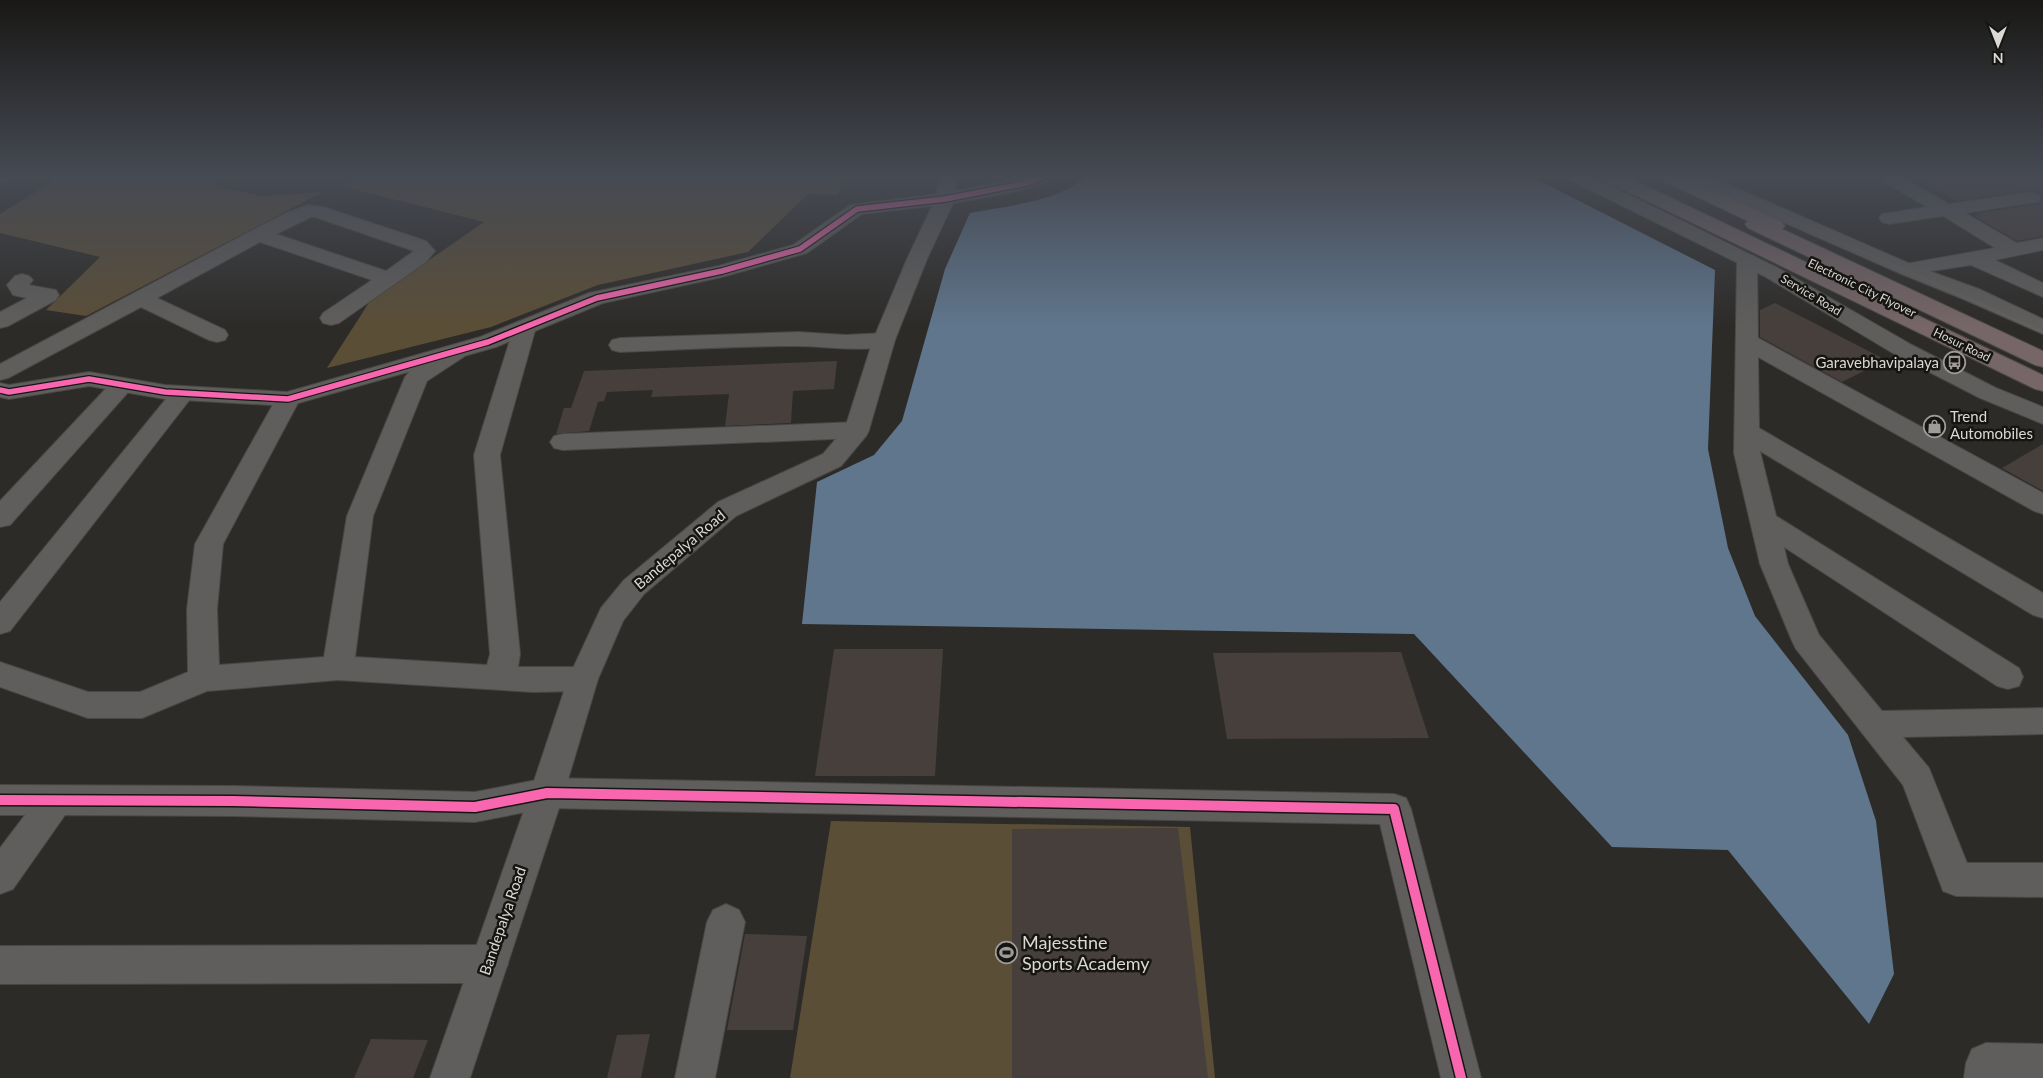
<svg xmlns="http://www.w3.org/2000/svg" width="2043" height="1078" font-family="Lato,sans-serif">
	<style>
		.green { fill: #5b4e37 }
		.water { fill: #60768d }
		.building { fill: #463f3b }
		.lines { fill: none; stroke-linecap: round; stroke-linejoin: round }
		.street-casing { stroke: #494744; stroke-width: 2 }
		.secondary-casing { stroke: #494744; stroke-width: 2 }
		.highway-casing { stroke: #494744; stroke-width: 2 }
		.street { fill: #605e5c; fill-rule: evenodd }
		.secondary { fill: #605e5c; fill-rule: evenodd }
		.highway { fill: #766667; fill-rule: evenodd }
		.rail { stroke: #63615e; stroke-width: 3 }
		.cycleway-far1-casing { stroke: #171512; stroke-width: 8 }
		.cycleway-casing { stroke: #171512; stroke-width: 13 }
		.cycleway-far1 { stroke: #f766af; stroke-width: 5.5 }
		.cycleway { stroke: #f766af; stroke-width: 10 }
		.labels { text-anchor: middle; stroke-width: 5; stroke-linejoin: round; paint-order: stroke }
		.far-street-label { font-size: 12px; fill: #dbd9d4; stroke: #171512 }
		.poi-label { font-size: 15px; fill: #dbd9d4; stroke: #171512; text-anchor: end }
		.street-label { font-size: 15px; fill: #dbd9d4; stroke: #171512 }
		.near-poi-label { font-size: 18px; fill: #dbd9d4; stroke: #171512; text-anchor: start }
	</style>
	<rect width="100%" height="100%" fill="#2d2b28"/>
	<g class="green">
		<path d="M 61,176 L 209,176 L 218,187 L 263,196 L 323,192 L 86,316 L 46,310 L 100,257 L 0,233 L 0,214 Z"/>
		<path d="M 358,176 L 844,176 L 838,195 L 808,194 L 748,252 L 598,285 L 491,327 L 327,368 L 370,301 L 484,222 L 341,186 Z"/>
		<path d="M 831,821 L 1190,827 L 1215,1078 L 790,1078 Z"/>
	</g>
	<path class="water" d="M 1086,176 L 1530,176 L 1715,270 L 1708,449 L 1728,548 L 1755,616 L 1848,735 L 1876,821 L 1894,974 L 1869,1024 L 1728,850 L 1612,847 L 1414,634 L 802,624 L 817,482 L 874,455 L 902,421 L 945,269 L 970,213 C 1004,206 1060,202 1086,176 Z"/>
	<g class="building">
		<path d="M 1912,176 L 2043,176 L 2043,236 L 2017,241 L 1974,216 L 1980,215 L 1977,213 L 2038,204 L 2043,198 L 2039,192 L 2031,190 L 1956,201 Z"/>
		<path d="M 1775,303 L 1886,360 L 1842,382 L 1760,337 L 1760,310 Z"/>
		<path d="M 837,361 L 834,389 L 793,391 L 791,423 L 725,426 L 729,394 L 651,397 L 653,390 L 607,392 L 604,401 L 598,402 L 589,431 L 556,434 L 564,408 L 571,408 L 584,371 Z"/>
		<path d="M 2043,444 L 2043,491 L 2002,468 Z"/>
		<path d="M 834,649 L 943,649 L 935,776 L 815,776 Z"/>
		<path d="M 1401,652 L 1429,738 L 1227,739 L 1213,653 Z"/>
		<path d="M 1178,828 L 1208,1078 L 1012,1078 L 1012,829 Z"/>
		<path d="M 745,934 L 807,936 L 793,1030 L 727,1030 Z"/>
		<path d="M 650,1034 L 641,1078 L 607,1078 L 617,1035 Z"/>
		<path d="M 371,1039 L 428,1040 L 413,1078 L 354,1078 Z"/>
	</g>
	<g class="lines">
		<defs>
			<g id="street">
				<path d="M 0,176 L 12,176 L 10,180 L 0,183 Z"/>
				<path d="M 939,176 L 957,176 L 955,199 L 952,203 L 945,205 L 938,203 L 935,199 Z"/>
				<path d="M 1879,176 L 1901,176 L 1949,204 L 2031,192 L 2038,194 L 2041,198 L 2038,202 L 1965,213 L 2017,243 L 2043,238 L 2043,250 L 1995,260 L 2043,283 L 2043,297 L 1971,265 L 1906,275 L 1899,273 L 1896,269 L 1899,265 L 1995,248 L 1943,216 L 1889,224 L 1882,222 L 1879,218 L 1882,214 L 1927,207 L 1881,180 Z"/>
				<path d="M 308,205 L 324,207 L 426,241 L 435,251 L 426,262 L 339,323 L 331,325 L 323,323 L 320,318 L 323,313 L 372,280 L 260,242 L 157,298 L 225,330 L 228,335 L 225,340 L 217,342 L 209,340 L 141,307 L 8,378 L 0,380 L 0,364 L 251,231 L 286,213 ZM 311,217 L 315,217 L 414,251 L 386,271 L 276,234 Z"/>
				<path d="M 1747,254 L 1754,256 L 1757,260 L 1758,338 L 2043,493 L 2043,514 L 2034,511 L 1758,357 L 1759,428 L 2043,593 L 2043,618 L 2033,615 L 1760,451 L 1776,516 L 2019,668 L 2023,677 L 2019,686 L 2008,689 L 1997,686 L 1784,547 L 1788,564 L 1819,635 L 1882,711 L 2043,708 L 2043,734 L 1903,737 L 1929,768 L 1967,863 L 2043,863 L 2043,897 L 1956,896 L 1943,891 L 1903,785 L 1796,649 L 1792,641 L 1760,564 L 1734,453 L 1737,260 L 1740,256 Z"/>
				<path d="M 22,274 L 29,276 L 33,280 L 29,285 L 56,290 L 59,295 L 56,300 L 8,326 L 0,328 L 0,312 L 27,298 L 13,295 L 7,285 L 15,276 Z"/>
				<path d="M 525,320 L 533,322 L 536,327 L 500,455 L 520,654 L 518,667 L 583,667 L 594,670 L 598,679 L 594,688 L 583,691 L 533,692 L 338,680 L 207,691 L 142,718 L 88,718 L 0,687 L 0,662 L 88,692 L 140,692 L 188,672 L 187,609 L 195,544 L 276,399 L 280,394 L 288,392 L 296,394 L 300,399 L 223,544 L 217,609 L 219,665 L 324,657 L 347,516 L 405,377 L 409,372 C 425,362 445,341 465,346 L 468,351 L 465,356 L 427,381 L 373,516 L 355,657 L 487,665 L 490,654 L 474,455 L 514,327 L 517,322 Z"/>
				<path d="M 798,332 L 846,335 L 884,333 L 892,335 L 895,340 L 892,345 C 861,353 828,346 796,346 C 738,346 679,350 620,352 L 612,350 L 609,345 L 612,340 L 620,338 Z"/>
				<path d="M 122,378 L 130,380 L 134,385 L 130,390 L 10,525 L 0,527 L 0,501 L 114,380 Z"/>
				<path d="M 183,386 L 191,388 L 195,393 L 191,398 L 10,631 L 0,634 L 0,602 L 175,388 Z"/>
				<path d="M 857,422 L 866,424 L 869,430 L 866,436 L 857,438 L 563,450 L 554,448 L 550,442 L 554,436 L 563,434 Z"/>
				<path d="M 547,778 L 1394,794 L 1406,798 L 1411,809 L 1481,1078 L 1441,1078 L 1380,824 L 547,808 L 475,822 L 233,816 L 65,815 L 13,889 L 0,894 L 0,848 L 25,815 L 0,815 L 0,785 L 233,786 L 475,792 Z"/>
				<path d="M 726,904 L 739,910 L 745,922 L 715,1078 L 675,1078 L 707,922 L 713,910 Z"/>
				<path d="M 489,945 L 502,951 L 508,964 L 502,977 L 489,983 L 0,984 L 0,946 Z"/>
				<path d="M 1986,1043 L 2043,1044 L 2043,1078 L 1964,1078 L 1966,1063 L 1972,1049 Z"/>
			</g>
			<g id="secondary">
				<path d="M 1029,176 L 1053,176 C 1044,190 972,199 953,203 L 927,259 L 895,340 L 869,430 L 866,436 L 841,466 L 736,516 L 644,594 L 623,621 L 598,679 L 564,793 L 470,1078 L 430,1078 L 530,793 L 568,679 L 601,608 L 624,580 L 718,502 L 823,454 L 845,428 L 873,340 L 907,259 L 932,206 L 862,214 L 807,253 L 722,277 L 603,303 L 496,347 L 288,406 L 165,399 L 89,386 L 9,399 L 0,397 L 0,383 L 9,385 L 89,372 L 165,385 L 287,392 L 480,337 L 589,293 L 718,266 L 793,245 L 850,205 L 945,193 Z"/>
				<path d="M 1568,176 L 1591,176 L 1778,268 L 1912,345 L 1996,388 L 2043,407 L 2043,424 L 1980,398 L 1896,355 L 1764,276 L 1570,180 Z"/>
				<path d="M 1685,176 L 1709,176 L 1913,265 L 1979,289 L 2043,319 L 2043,334 L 1963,299 L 1899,273 L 1687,180 Z"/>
			</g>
			<g id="highway">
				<path d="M 1602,176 L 1625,176 L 2043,375 L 2043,391 L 2035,389 L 1604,180 Z"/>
				<path d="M 1659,176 L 1682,176 L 1782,222 L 1785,226 L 1782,229 L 2043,351 L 2043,367 L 2035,365 L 1748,228 L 1745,224 L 1748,221 L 1661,180 Z"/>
			</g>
		</defs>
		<use href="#street" class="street-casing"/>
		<use href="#secondary" class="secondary-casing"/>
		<use href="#highway" class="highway-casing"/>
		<use href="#street" class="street"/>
		<use href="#secondary" class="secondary"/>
		<use href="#highway" class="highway"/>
		<path class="rail" d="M 1694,176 L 2043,332"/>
		<defs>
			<path id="cycleway-far1" d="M 0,390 L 9,392 L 89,379 L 165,392 L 288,399 L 488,342 L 597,298 L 722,271 L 800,249 L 857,209 L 945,199 L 1027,183 L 1044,176"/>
			<path id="cycleway" d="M 0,800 L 233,801 L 475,807 L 547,793 L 1394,809 L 1461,1078"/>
		</defs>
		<use href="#cycleway-far1" class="cycleway-far1-casing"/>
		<use href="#cycleway" class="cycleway-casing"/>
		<use href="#cycleway-far1" class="cycleway-far1"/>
		<use href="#cycleway" class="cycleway"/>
	</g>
	<linearGradient id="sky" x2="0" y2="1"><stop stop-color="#191816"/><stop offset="0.54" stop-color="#464a53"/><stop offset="1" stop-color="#464a53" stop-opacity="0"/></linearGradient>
	<rect width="2043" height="327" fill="url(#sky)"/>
	<defs>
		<symbol id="bus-ring" viewBox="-11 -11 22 22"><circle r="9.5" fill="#171512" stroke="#9e9c98" stroke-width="1.5"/><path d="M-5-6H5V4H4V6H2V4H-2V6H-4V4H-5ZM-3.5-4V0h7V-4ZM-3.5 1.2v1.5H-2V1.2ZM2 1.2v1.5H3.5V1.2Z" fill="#9e9c98"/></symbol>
		<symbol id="shop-ring" viewBox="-11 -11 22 22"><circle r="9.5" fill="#171512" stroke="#9e9c98" stroke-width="1.5"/><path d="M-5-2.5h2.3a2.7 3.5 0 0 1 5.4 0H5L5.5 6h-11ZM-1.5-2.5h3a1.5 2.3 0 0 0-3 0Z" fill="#9e9c98"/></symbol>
		<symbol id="stadium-ring" viewBox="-11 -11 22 22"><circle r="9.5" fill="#171512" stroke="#9e9c98" stroke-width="1.5"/><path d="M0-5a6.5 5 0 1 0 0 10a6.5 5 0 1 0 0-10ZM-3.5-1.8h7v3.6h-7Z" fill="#9e9c98"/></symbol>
	</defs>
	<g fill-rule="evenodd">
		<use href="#bus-ring" x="1942" y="350" width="25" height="25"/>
		<use href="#shop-ring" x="1922" y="414" width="25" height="25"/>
		<use href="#stadium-ring" x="994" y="940" width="25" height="25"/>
	</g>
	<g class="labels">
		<g class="far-street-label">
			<text transform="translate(1862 288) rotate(26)" y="4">Electronic City Flyover</text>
			<text transform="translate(1811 295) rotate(31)" y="4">Service Road</text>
			<text transform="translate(1962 345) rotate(26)" y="4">Hosur Road</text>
		</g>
		<g class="poi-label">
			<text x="1939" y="368">Garavebhavipalaya</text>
			<text x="1950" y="422" text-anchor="start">Trend<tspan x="1950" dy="17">Automobiles</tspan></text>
		</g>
		<g class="street-label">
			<text transform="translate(680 550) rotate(-40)" y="5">Bandepalya Road</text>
			<text transform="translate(503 921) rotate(-71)" y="5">Bandepalya Road</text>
		</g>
		<g class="near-poi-label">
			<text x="1022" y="949">Majesstine<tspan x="1022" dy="21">Sports Academy</tspan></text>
		</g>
	</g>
	<g transform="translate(1998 45) rotate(180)" stroke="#171512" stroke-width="4" paint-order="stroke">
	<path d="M0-4L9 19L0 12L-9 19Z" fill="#dbd9d4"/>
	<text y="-8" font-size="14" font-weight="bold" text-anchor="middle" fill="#dbd9d4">N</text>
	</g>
</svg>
